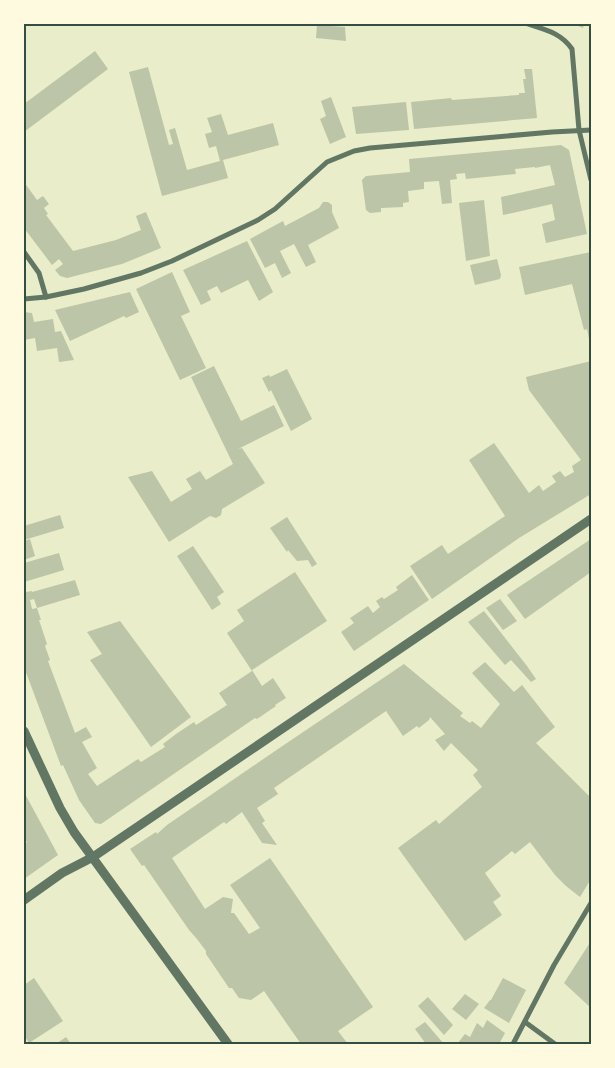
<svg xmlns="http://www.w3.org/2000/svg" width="615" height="1068" font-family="Literata,serif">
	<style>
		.building { fill: #bcc5a7 }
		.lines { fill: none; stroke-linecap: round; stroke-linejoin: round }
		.minor { stroke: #617663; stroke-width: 5 }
		.tertiary { stroke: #617663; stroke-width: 9 }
		.neatline { fill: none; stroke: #344e41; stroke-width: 2 }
	</style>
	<rect width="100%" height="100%" fill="#e9edc9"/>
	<g class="building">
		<path d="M 573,24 L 584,24 L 583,28 Z"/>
		<path d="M 317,25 L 345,27 L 346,41 L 316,38 Z"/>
		<path d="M 95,51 L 108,69 L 24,132 L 24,104 Z"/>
		<path d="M 148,67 L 169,145 L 173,144 L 169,130 L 175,128 L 187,170 L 220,161 L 216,146 L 209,148 L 205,134 L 212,132 L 207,118 L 221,114 L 228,135 L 273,123 L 279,145 L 223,160 L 228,178 L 162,196 L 129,72 Z"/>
		<path d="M 524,69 L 532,69 L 537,118 L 414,129 L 411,102 L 451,98 L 452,100 L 519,95 L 519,93 L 525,93 L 523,79 L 526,79 Z"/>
		<path d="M 331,97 L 346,137 L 330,144 L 320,119 L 326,116 L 321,101 Z"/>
		<path d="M 406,102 L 409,130 L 356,134 L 352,107 Z"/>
		<path d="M 561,145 L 569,150 L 587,234 L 546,243 L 542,224 L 555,220 L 552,204 L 503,215 L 501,197 L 555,185 L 550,165 L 535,168 L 535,167 L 515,169 L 516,174 L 466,179 L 465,173 L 456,174 L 457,179 L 450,180 L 452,203 L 442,204 L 439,181 L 424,182 L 424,189 L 408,191 L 409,202 L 403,203 L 403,207 L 381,208 L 381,212 L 370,213 L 366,210 L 362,180 L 366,176 L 410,172 L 409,159 Z"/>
		<path d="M 24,182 L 37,200 L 43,196 L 49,204 L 44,208 L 48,214 L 46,215 L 73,251 L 116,240 L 141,230 L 136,216 L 146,212 L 161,248 L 122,264 L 67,278 L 60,276 L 55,270 L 63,264 L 59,259 L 52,265 L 24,228 Z"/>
		<path d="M 484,200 L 490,256 L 466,261 L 459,203 Z"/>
		<path d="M 323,202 L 328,202 L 332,205 L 332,212 L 339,228 L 308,245 L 316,262 L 306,267 L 294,244 L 280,251 L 291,273 L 282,278 L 275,263 L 265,268 L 250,239 L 283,221 L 285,226 L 319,208 Z"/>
		<path d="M 247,241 L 273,292 L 259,301 L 248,280 L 221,293 L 217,286 L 207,291 L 211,300 L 201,305 L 183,270 Z"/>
		<path d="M 591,252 L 591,344 L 590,344 L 587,329 L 584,330 L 572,284 L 525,295 L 519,267 Z"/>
		<path d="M 497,259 L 501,275 L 500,279 L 475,285 L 470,265 Z"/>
		<path d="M 172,272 L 190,312 L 181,316 L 206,368 L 180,380 L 136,289 Z"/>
		<path d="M 130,292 L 139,312 L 126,318 L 124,316 L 70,341 L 55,310 Z"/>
		<path d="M 24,312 L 32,313 L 34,322 L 53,319 L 55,332 L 61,331 L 74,360 L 59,362 L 57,348 L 37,351 L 35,338 L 24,340 Z"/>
		<path d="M 591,361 L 591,494 L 519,538 L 432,599 L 410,566 L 442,545 L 448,554 L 505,516 L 469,460 L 494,443 L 529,493 L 539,485 L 543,491 L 556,482 L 552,476 L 560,471 L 565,477 L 574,472 L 572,466 L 581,460 L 529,390 L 526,377 Z"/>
		<path d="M 214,366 L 241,421 L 274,405 L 284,426 L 238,449 L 242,448 L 265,483 L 222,509 L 221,515 L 216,518 L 210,516 L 169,542 L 128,477 L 152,471 L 171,502 L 192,489 L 186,479 L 200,471 L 206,480 L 233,464 L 191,377 Z"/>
		<path d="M 287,369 L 312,419 L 291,431 L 271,390 L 269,392 L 262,378 L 269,375 L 270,377 Z"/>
		<path d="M 60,515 L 64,528 L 24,540 L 24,526 Z"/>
		<path d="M 287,517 L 317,564 L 312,567 L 308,560 L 297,561 L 288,550 L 287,552 L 270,528 Z"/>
		<path d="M 30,539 L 35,556 L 24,560 L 24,541 Z"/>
		<path d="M 591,539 L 591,572 L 525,619 L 507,595 Z"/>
		<path d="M 193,546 L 224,592 L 217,597 L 221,604 L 212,610 L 177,556 Z"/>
		<path d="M 59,553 L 64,570 L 24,582 L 24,563 Z"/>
		<path d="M 295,572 L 327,621 L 252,670 L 262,686 L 273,678 L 286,698 L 275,705 L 276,706 L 257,719 L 255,718 L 101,824 L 95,823 L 79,800 L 63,765 L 61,766 L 24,667 L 24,585 L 26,592 L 32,591 L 32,592 L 75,580 L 80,595 L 37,608 L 34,599 L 30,600 L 32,609 L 37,608 L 41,620 L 39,620 L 47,644 L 45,646 L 50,660 L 48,661 L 75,733 L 86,727 L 92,737 L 82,742 L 97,768 L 88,774 L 97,786 L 138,759 L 141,762 L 165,747 L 163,744 L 176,734 L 194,722 L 196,725 L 227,705 L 219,693 L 252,671 L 227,633 L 244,621 L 237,610 Z"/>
		<path d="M 412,575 L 429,600 L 354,651 L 341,632 L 354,623 L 350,618 L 368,606 L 373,613 L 380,607 L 376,601 L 382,597 L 384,599 L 398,590 L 396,587 Z"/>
		<path d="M 500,599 L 517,621 L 503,630 L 486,608 Z"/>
		<path d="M 484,611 L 527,666 L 536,679 L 531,682 L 511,660 L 505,665 L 468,622 Z"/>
		<path d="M 120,621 L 191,717 L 151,747 L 90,660 L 102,654 L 87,632 Z"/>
		<path d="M 485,662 L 514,692 L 522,685 L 551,722 L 555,727 L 536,743 L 591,798 L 591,879 L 580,897 L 566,886 L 555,875 L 530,842 L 515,854 L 512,851 L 485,873 L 501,896 L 493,902 L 502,915 L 465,941 L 398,848 L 436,820 L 439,824 L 482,787 L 473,775 L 478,770 L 451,743 L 444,751 L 435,740 L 445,734 L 430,717 L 429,720 L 419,728 L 417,726 L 403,736 L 386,711 L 274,788 L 278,794 L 257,808 L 265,821 L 262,823 L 277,845 L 262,843 L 242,812 L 226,824 L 224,822 L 172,858 L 205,909 L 223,897 L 233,899 L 231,913 L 234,913 L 249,934 L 260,928 L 230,885 L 270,858 L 373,1007 L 338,1031 L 348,1044 L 301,1044 L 264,991 L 251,1000 L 239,998 L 232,988 L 229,988 L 206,954 L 206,951 L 197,939 L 189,930 L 144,865 L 142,866 L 130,849 L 156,832 L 157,834 L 167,825 L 278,749 L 404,664 L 463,713 L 460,716 L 470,723 L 472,721 L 481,728 L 500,704 L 472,673 Z"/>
		<path d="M 24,792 L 58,855 L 24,879 L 24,845 L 27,842 L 24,838 Z"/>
		<path d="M 591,941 L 591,1008 L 564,983 Z"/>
		<path d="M 34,978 L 63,1021 L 29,1043 L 24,1035 L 24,985 Z"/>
		<path d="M 503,978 L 526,990 L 509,1023 L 484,1008 L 490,1000 L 491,1000 Z"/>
		<path d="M 465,994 L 479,1004 L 466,1020 L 452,1009 Z"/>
		<path d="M 428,997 L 453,1025 L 444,1035 L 418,1006 Z"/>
		<path d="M 487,1020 L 505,1033 L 499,1044 L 457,1044 L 465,1034 L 470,1037 L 477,1023 L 483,1028 Z"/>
		<path d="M 425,1022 L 444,1044 L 426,1044 L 415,1029 Z"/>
		<path d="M 66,1037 L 71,1044 L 56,1044 Z"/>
	</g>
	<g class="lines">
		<g class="minor">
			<path d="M 528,24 C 546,30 561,33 572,49 L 579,130 L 591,180"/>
			<path d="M 24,252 L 39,273 L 46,297"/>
			<path d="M 24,299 L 46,297 L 84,289 L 141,273 L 172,261 L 258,220 L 275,209 L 327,162 L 354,151 L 370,148 L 552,132 L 591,130"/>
			<path d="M 525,1022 L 555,1044"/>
			<path d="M 513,1044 L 554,965 L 591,903"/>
		</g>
		<g class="tertiary">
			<path d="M 24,731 L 60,808 L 74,832 L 228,1044"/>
			<path d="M 24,900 L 62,873 L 93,857 L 591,519"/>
		</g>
	</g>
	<rect width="615" height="1068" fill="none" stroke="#fefae0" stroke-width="50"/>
	<rect x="25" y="25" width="565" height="1018" class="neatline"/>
</svg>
